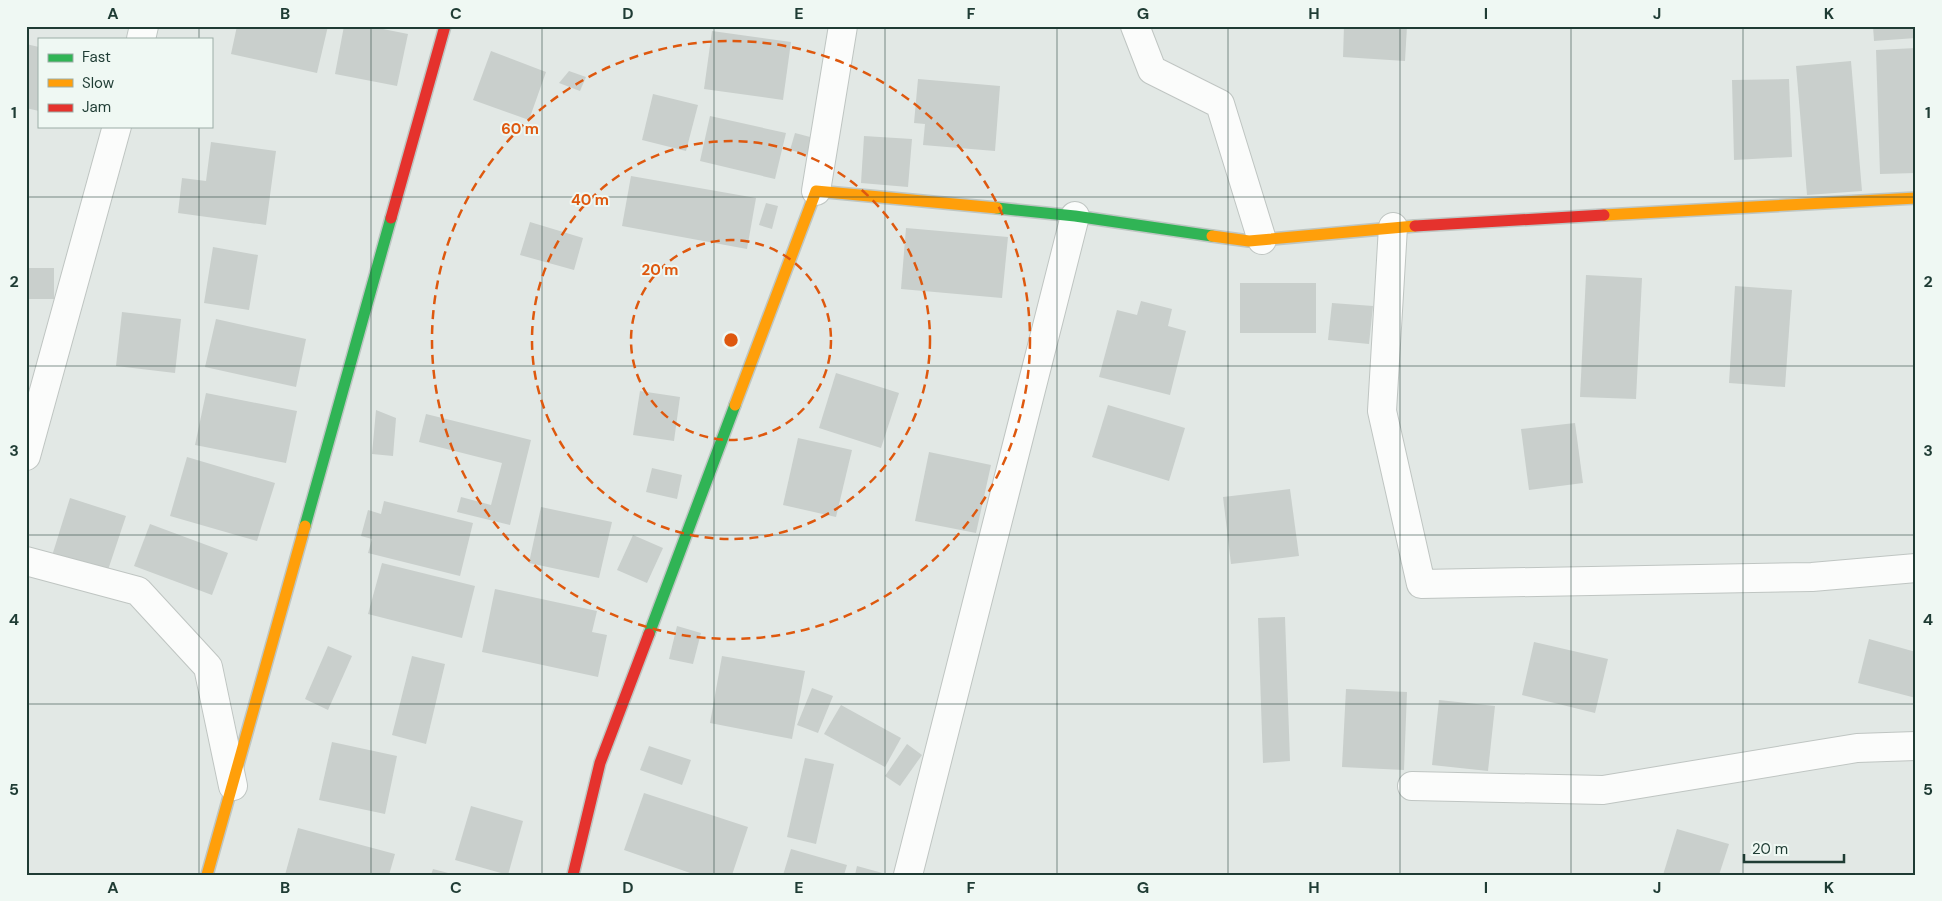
<svg xmlns="http://www.w3.org/2000/svg" width="1942" height="901" font-family="'DM Sans',sans-serif">
<style>
.building{fill:#c9cfcc}
.lines{fill:none;stroke-linecap:round;stroke-linejoin:round}
.street-casing{stroke:#bfc5c2;stroke-width:30}
.fast-casing{stroke:#bec6c3;stroke-width:14}
.slow-casing{stroke:#bec6c3;stroke-width:14}
.jam-casing{stroke:#bec6c3;stroke-width:14}
.street{stroke:#fbfcfb;stroke-width:28}
.fast{stroke:#30b455;stroke-width:11}
.slow{stroke:#ff9f0a;stroke-width:11}
.jam{stroke:#e5322d;stroke-width:11}
.grid{fill:none;stroke:#1f3c34;stroke-width:1;stroke-opacity:0.55}
.ring{fill:none;stroke:#de580e;stroke-width:2.5;stroke-dasharray:9 6}
.centre{fill:#de580e;stroke:#eff8f3;stroke-width:2.5}
.ring-label{font-size:15px;text-anchor:middle;font-weight:bold;fill:#de580e;stroke:#eff8f3;stroke-width:4;stroke-linejoin:round;paint-order:stroke}
.neatline{fill:none;stroke:#1f3c34;stroke-width:2}
.grid-label{font-size:16px;text-anchor:middle;font-weight:bold;fill:#1f3c34}
</style>
<rect width="100%" height="100%" fill="#e2e8e5"/>
<g class="building">
<path d="M237,26H328L317,73L231,54Z"/>
<path d="M344,26H368L408,34L397,86L335,74Z"/>
<path d="M1344,26H1407L1405,61L1343,57Z"/>
<path d="M1873,26H1916V38L1874,41Z"/>
<path d="M712,31L791,42L783,100L704,89Z"/>
<path d="M26,44L39,47V111L26,108Z"/>
<path d="M1916,48V173L1880,174L1876,50Z"/>
<path d="M491,51L546,72L529,120L473,100Z"/>
<path d="M1851,61L1862,191L1807,195L1796,66Z"/>
<path d="M569,71L586,77L580,91L559,83Z"/>
<path d="M918,79L1000,86L995,151L923,145L925,124L914,123Z"/>
<path d="M1789,79L1792,157L1734,160L1732,80Z"/>
<path d="M653,94L698,105L686,151L642,140Z"/>
<path d="M710,116L786,133L775,179L700,161Z"/>
<path d="M795,133L814,138L809,155L790,150Z"/>
<path d="M864,136L912,139L908,187L861,183Z"/>
<path d="M211,142L276,151L266,225L178,213L182,178L206,181Z"/>
<path d="M631,176L756,198L747,249L622,226Z"/>
<path d="M766,203L778,206L772,229L759,225Z"/>
<path d="M530,222L583,238L574,270L520,255Z"/>
<path d="M906,228L1008,237L1002,298L901,289Z"/>
<path d="M213,247L258,255L249,310L204,303Z"/>
<rect x="28" y="268" width="26" height="31"/>
<path d="M1586,275L1642,278L1636,399L1580,397Z"/>
<rect x="1240" y="283" width="76" height="50"/>
<path d="M1735,286L1792,290L1785,387L1729,383Z"/>
<path d="M1141,301L1172,309L1168,326L1186,331L1170,395L1099,377L1117,310L1137,315Z"/>
<path d="M1332,303L1373,306L1369,344L1328,340Z"/>
<path d="M122,312L181,319L175,373L116,366Z"/>
<path d="M216,319L306,339L296,387L205,367Z"/>
<path d="M836,373L899,393L881,448L819,428Z"/>
<path d="M640,391L680,397L674,441L633,435Z"/>
<path d="M206,393L297,411L286,463L195,445Z"/>
<path d="M1108,405L1185,428L1169,481L1092,457Z"/>
<path d="M376,410L396,418L393,456L372,454Z"/>
<path d="M426,414L531,440L510,525L457,512L461,497L491,505L502,463L419,442Z"/>
<path d="M1575,423L1583,483L1529,490L1521,429Z"/>
<path d="M798,438L852,450L836,517L783,505Z"/>
<path d="M929,452L991,465L976,533L915,521Z"/>
<path d="M187,457L275,483L257,541L170,516Z"/>
<path d="M652,468L682,475L677,499L646,492Z"/>
<path d="M1290,489L1299,556L1231,564L1223,497Z"/>
<path d="M70,498L126,516L106,576L51,559Z"/>
<path d="M384,501L473,523L460,576L368,553L372,539L361,536L368,510L381,514Z"/>
<path d="M541,507L612,522L599,578L529,563Z"/>
<path d="M150,524L228,553L212,595L134,566Z"/>
<path d="M633,535L663,548L647,583L617,570Z"/>
<path d="M382,563L475,586L462,638L368,614Z"/>
<path d="M495,589L597,611L592,632L607,635L598,677L482,652Z"/>
<path d="M1285,617L1290,761L1263,763L1258,618Z"/>
<path d="M677,626L701,633L693,664L669,659Z"/>
<path d="M1869,639L1916,652V698L1858,683Z"/>
<path d="M1534,642L1608,659L1595,713L1522,695Z"/>
<path d="M328,646L352,656L328,710L305,699Z"/>
<path d="M412,656L445,664L426,744L392,735Z"/>
<path d="M722,656L805,671L792,739L710,723Z"/>
<path d="M812,688L833,696L818,733L797,725Z"/>
<path d="M1346,689L1407,692L1404,770L1342,767Z"/>
<path d="M1439,700L1495,706L1488,771L1432,765Z"/>
<path d="M841,705L901,738L885,767L824,734Z"/>
<path d="M332,742L397,756L385,814L319,800Z"/>
<path d="M907,744L922,755L900,786L885,776Z"/>
<path d="M649,746L691,760L682,785L640,770Z"/>
<path d="M805,758L834,764L816,844L787,837Z"/>
<path d="M644,793L748,827L732,875H696L624,850Z"/>
<path d="M471,806L523,821L508,875L455,860Z"/>
<path d="M298,828L395,854L389,875H285Z"/>
<path d="M1677,829L1729,844L1719,875H1663Z"/>
<path d="M791,849L847,865L844,875H783Z"/>
<path d="M857,866L886,874V875H855Z"/>
<path d="M433,869L452,874V875H431Z"/>
</g>
<g class="lines">
<g class="street-casing">
<g id="street">
<path d="M1135,26L1152,70L1220,104L1262,240"/>
<path d="M141,39L144,26"/>
<path d="M816,191L843,26"/>
<path d="M1393,227L1382,411L1421,584L1812,577L1916,568"/>
<path d="M26,456L117,126"/>
<path d="M26,561L138,591L208,667L233,786"/>
<path d="M1412,786L1603,790L1857,748L1916,746"/>
<path d="M908,875L1075,216"/>
</g>
</g>
<g class="fast-casing">
<g id="fast">
<path d="M997,208L1075,216L1212,236"/>
<path d="M305,526L391,218"/>
<path d="M649,634L735,405"/>
</g>
</g>
<g class="slow-casing">
<g id="slow">
<path d="M1604,215L1916,198"/>
<path d="M1212,236L1249,241L1415,226"/>
<path d="M735,405L816,191L997,208"/>
<path d="M207,875L305,526"/>
</g>
</g>
<g class="jam-casing">
<g id="jam">
<path d="M391,218L445,26"/>
<path d="M1415,226L1604,215"/>
<path d="M573,875L600,763L649,634"/>
</g>
</g>
<use href="#street" class="street"/>
<use href="#fast" class="fast"/>
<use href="#slow" class="slow"/>
<use href="#jam" class="jam"/>
</g>
<path class="grid" d="M199,26V39M371,26V875M542,26V875M714,26V875M885,26V875M1057,26V875M1228,26V875M1400,26V875M1571,26V875M1743,26V875M199,126V875M26,197H1916M26,366H1916M26,535H1916M26,704H1916"/>
<g class="ring">
<circle cx="731" cy="340" r="100"/>
<circle cx="731" cy="340" r="199"/>
<circle cx="731" cy="340" r="299"/>
</g>
<circle cx="731" cy="340" r="8" class="centre"/>
<g class="ring-label">
<text x="520" y="134">60 m</text>
<text x="590" y="205">40 m</text>
<text x="660" y="275">20 m</text>
</g>
<rect width="1942" height="901" fill="none" stroke="#eff8f3" stroke-width="55"/>
<rect x="38" y="38" width="175" height="90" fill="#eff8f3" stroke="#9cada7"/>
<rect x="48" y="54" width="25" height="8" fill="#30b455" stroke="#9cada7"/>
<text x="82" y="62" font-size="15" fill="#1f3c34">Fast</text>
<rect x="48" y="79" width="25" height="8" fill="#ff9f0a" stroke="#9cada7"/>
<text x="82" y="88" font-size="15" fill="#1f3c34">Slow</text>
<rect x="48" y="104" width="25" height="8" fill="#e5322d" stroke="#9cada7"/>
<text x="82" y="112" font-size="15" fill="#1f3c34">Jam</text>
<path d="M1744 854v8h100v-8" fill="none" stroke="#1f3c34" stroke-width="2.5"/>
<text x="1752" y="854" font-size="15" fill="#1f3c34" stroke="#eff8f3" stroke-width="4" paint-order="stroke">20 m</text>
<rect x="28" y="28" width="1886" height="846" class="neatline"/>
<g class="grid-label">
<text x="113" y="19">A</text>
<text x="285" y="19">B</text>
<text x="456" y="19">C</text>
<text x="628" y="19">D</text>
<text x="799" y="19">E</text>
<text x="971" y="19">F</text>
<text x="1143" y="19">G</text>
<text x="1314" y="19">H</text>
<text x="1486" y="19">I</text>
<text x="1657" y="19">J</text>
<text x="1829" y="19">K</text>
<text x="14" y="118">1</text>
<text x="1928" y="118">1</text>
<text x="14" y="287">2</text>
<text x="1928" y="287">2</text>
<text x="14" y="456">3</text>
<text x="1928" y="456">3</text>
<text x="14" y="625">4</text>
<text x="1928" y="625">4</text>
<text x="14" y="795">5</text>
<text x="1928" y="795">5</text>
<text x="113" y="893">A</text>
<text x="285" y="893">B</text>
<text x="456" y="893">C</text>
<text x="628" y="893">D</text>
<text x="799" y="893">E</text>
<text x="971" y="893">F</text>
<text x="1143" y="893">G</text>
<text x="1314" y="893">H</text>
<text x="1486" y="893">I</text>
<text x="1657" y="893">J</text>
<text x="1829" y="893">K</text>
</g>
</svg>
